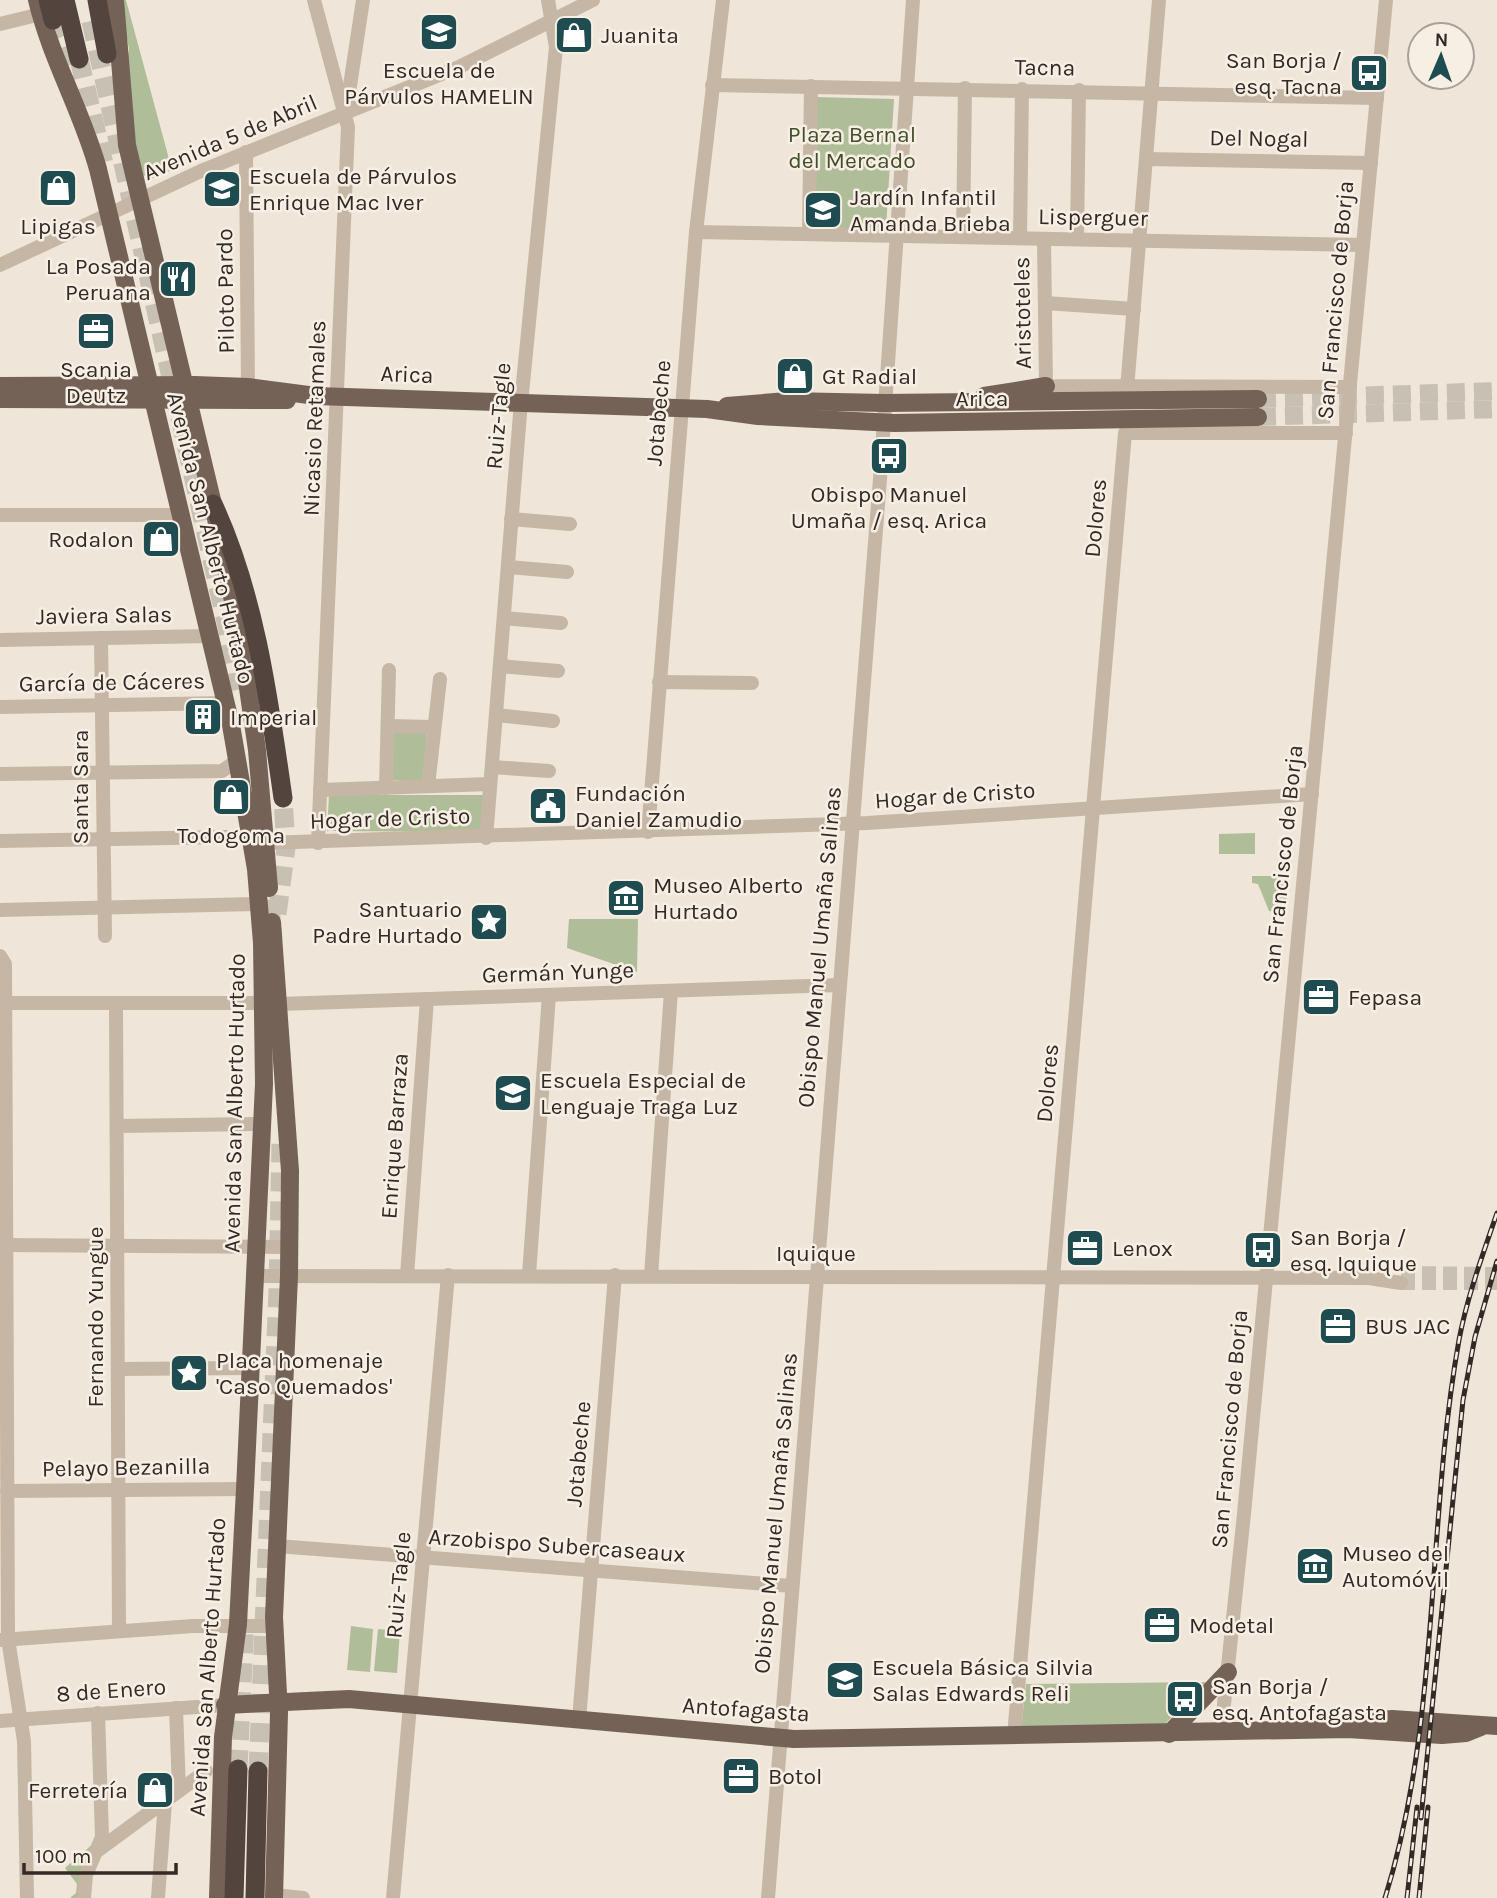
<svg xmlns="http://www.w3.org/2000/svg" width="1497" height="1898" font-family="Karla,sans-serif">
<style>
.green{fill:#b0bd99}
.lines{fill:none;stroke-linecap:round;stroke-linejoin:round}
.minor-tunnel{stroke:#c9c0b4;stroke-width:14;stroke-dasharray:14 7;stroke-linecap:butt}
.major-tunnel{stroke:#c9c0b4;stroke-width:18;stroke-dasharray:18 9;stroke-linecap:butt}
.highway-tunnel{stroke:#c9c0b4;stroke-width:19;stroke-dasharray:19 10;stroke-linecap:butt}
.minor{stroke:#c6b6a5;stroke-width:14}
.major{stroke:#746257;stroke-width:18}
.highway{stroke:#53453d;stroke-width:19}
.rail-casing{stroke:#332a26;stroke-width:5}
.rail{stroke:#f8efe4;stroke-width:2.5;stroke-dasharray:8;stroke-linecap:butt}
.labels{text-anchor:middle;stroke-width:5;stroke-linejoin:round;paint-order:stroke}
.poi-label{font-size:23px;fill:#332a26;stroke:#f8efe4;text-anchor:start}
.street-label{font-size:23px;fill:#332a26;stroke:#f8efe4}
.park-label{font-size:23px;fill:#414f2b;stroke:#f8efe4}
</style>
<rect width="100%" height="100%" fill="#efe5d8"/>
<g class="green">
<path d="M120,0H126L172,170L150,179L138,172L126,71L129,49Z"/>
<path d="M814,97L894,99L886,228H813Z"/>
<path d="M393,729L427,730L424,780H393Z"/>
<path d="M329,795H484L481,832L327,831Z"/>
<path d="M1255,833V854H1219V834Z"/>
<path d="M1252,876H1288L1285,913L1269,911L1258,884L1252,883Z"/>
<path d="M569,919H638L637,972L567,948Z"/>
<path d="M351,1626L373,1629L370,1672L347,1670Z"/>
<path d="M378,1629L400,1631L397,1673L374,1671Z"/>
<path d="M1206,1682L1161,1728L1021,1731L1026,1684Z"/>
<path d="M94,1843L81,1898H70L76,1893L77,1884L65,1868Z"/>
</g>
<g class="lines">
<g class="minor-tunnel">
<path d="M1401,1273L1497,1274"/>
<path d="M1401,1283H1497"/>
</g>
<g class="major-tunnel">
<path d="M1258,399L1497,391"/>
<path d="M1258,417L1497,409"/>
</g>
<g class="highway-tunnel">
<path d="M53,20L77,77"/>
<path d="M91,21L241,689"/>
<path d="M79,59L105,168"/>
<path d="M267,871L273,939"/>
<path d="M277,914L286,848L283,798"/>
<path d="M238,1769L245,1620"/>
<path d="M258,1771L278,1290L281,1144"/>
</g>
<g class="minor">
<path d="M314,0L348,127L318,843"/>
<path d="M0,24L41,14"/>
<path d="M712,85L1377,98"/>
<path d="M346,112L363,0"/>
<path d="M246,152L248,387"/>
<path d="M1146,159L1371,163"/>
<path d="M696,232L1363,245"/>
<path d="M809,234L811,86"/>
<path d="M963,237L965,88"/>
<path d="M1020,238L1022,89"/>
<path d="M1044,239L1046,386L1350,387"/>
<path d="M1077,239L1079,90"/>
<path d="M0,265L201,171L459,67L593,0"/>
<path d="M1045,303L1134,309"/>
<path d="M1127,389L1159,0"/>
<path d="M0,515H181"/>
<path d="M511,519L570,524"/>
<path d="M508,567L567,572"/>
<path d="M504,618L561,623"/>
<path d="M101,638L105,936"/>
<path d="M0,640L209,636"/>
<path d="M500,666L558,671"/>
<path d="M659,682L752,683"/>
<path d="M0,707L226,703"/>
<path d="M496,715L553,721"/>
<path d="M388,726L432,727"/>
<path d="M492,767L549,771"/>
<path d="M0,774L222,771L238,760"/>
<path d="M428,786L440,679"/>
<path d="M386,788L389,670"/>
<path d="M320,790L490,784"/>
<path d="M648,832L696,232L723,0"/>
<path d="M486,838L520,414L556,47L548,0"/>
<path d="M0,841L227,837"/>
<path d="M265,843L867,823L1312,794"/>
<path d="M0,910L259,904"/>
<path d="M0,956L5,964L8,1639L24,1741L27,1898"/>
<path d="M5,1003H264"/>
<path d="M116,1003L119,1631"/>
<path d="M279,1004L839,985"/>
<path d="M117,1126L261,1124"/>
<path d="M0,1245L289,1247"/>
<path d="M529,1275L549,995"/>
<path d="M254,1276L1369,1278L1401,1283"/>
<path d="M407,1276L427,999"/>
<path d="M651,1276L671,991"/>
<path d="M118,1369L251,1368"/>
<path d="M7,1491L245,1489"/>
<path d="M277,1546L792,1586"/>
<path d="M1,1640L193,1626H274"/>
<path d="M176,1708L179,1791"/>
<path d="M579,1720L615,1275"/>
<path d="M0,1721L225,1705"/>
<path d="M1221,1733L1244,1514L1386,0"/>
<path d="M1014,1736L1125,433H1346"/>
<path d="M97,1851L206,1771"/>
<path d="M274,1895L303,1898"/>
<path d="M84,1898L86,1875L102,1837L98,1713"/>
<path d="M158,1898L165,1802"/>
<path d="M393,1898L448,1275"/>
<path d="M768,1898L880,479L913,0"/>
</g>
<g class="major">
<path d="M37,0C51,59 82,111 98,169L231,725L256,869L262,943L264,1084L245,1489L238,1624L223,1737L218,1898"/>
<path d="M115,0L127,145L213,504L241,640L257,750L269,888"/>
<path d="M0,386L195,385L248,387L316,396L707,409L758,416L894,423L1258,417"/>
<path d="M984,396L1046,386"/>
<path d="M0,399L287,400"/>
<path d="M727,406L787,401L885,403L1258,399"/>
<path d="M272,922L290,1171L289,1276L274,1617L279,1713L274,1898"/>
<path d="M225,1705L349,1699L794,1739L1348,1729L1442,1735L1466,1733L1481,1727"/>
<path d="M1368,1722L1392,1719L1497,1726"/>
<path d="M1169,1734L1228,1672"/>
</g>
<g class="highway">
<path d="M48,0L53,20"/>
<path d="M65,0L79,59"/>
<path d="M97,0L107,54"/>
<path d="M213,504C255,594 269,700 283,798"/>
<path d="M234,1898L238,1769"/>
<path d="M255,1898L258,1771"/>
</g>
<g class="rail-casing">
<g id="rail">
<path d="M1421,1818L1463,1400L1475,1337L1497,1261"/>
<path d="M1385,1898C1441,1718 1426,1524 1459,1340C1467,1297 1483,1254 1497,1213"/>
<path d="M1407,1898L1417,1807"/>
<path d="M1419,1898L1428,1807"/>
</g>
</g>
<use href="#rail" class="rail"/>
</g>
<defs>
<g id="school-square" transform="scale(2.0125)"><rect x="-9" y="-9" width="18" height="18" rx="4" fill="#1e4c51" stroke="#f8efe4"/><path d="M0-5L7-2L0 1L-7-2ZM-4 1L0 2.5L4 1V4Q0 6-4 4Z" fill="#fff"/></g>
<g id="shop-square" transform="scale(2.0125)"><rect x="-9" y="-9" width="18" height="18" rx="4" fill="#1e4c51" stroke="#f8efe4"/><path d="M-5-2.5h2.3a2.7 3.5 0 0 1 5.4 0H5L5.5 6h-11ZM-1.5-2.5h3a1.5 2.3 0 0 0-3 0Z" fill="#fff"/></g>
<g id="bus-square" transform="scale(2.0125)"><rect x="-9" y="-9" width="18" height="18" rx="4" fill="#1e4c51" stroke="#f8efe4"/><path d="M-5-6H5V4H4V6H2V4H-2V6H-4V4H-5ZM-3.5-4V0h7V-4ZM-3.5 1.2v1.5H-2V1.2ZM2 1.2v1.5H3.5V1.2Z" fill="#fff"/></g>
<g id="restaurant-square" transform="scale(2.0125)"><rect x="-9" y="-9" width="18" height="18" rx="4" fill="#1e4c51" stroke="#f8efe4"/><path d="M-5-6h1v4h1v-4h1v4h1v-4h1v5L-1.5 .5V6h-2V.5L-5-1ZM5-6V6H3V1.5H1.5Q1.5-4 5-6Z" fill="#fff"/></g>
<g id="office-square" transform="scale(2.0125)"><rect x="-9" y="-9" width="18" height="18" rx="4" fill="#1e4c51" stroke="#f8efe4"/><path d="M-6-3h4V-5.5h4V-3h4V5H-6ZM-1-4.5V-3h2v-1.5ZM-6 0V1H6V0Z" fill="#fff"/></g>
<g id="building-square" transform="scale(2.0125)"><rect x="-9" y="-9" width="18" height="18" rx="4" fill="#1e4c51" stroke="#f8efe4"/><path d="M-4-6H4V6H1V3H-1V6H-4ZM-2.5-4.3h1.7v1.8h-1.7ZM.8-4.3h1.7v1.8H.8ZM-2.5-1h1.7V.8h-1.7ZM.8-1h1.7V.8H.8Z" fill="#fff"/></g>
<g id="civic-square" transform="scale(2.0125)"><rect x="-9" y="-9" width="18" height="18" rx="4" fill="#1e4c51" stroke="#f8efe4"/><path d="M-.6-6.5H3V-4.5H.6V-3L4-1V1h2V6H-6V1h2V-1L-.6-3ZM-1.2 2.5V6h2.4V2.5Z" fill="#fff"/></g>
<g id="museum-square" transform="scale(2.0125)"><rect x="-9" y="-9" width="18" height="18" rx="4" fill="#1e4c51" stroke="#f8efe4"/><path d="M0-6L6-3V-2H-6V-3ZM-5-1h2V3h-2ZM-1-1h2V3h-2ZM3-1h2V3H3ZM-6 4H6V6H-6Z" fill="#fff"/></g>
<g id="sight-square" transform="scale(2.0125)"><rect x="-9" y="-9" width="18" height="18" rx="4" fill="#1e4c51" stroke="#f8efe4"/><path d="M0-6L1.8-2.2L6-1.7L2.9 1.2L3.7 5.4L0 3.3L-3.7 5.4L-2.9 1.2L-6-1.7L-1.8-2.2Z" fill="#fff"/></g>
</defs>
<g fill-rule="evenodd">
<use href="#school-square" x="439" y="32"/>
<use href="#shop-square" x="574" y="35"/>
<use href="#bus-square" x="1369" y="73"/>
<use href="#shop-square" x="58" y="188"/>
<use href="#school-square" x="222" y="189"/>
<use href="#school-square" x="823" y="210"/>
<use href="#restaurant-square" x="178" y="279"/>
<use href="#office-square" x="96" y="331"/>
<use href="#shop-square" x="795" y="376"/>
<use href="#bus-square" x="889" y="456"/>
<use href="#shop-square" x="161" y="539"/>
<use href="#building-square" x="203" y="717"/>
<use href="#shop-square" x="231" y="797"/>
<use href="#civic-square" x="548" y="806"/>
<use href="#museum-square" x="626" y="898"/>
<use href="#sight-square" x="489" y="922"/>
<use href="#office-square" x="1321" y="997"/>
<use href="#school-square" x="513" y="1093"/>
<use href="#office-square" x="1085" y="1248"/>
<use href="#bus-square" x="1263" y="1250"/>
<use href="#office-square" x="1338" y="1326"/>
<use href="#sight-square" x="189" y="1373"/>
<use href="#museum-square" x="1315" y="1566"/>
<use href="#office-square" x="1162" y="1625"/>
<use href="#school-square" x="845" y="1680"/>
<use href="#bus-square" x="1185" y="1699"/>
<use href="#office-square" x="741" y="1776"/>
<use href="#shop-square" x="155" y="1790"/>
</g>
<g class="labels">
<g class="poi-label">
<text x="601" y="43">Juanita</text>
<text x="1342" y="68" text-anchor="end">San Borja /<tspan x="1342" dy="26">esq. Tacna</tspan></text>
<text x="439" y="78" text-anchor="middle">Escuela de<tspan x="439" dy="26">Párvulos HAMELIN</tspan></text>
<text x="249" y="184">Escuela de Párvulos<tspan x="249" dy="26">Enrique Mac Iver</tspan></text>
<text x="850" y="205">Jardín Infantil<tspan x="850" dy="26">Amanda Brieba</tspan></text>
<text x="58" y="234" text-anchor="middle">Lipigas</text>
<text x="151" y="274" text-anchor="end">La Posada<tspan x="151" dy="26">Peruana</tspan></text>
<text x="96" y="377" text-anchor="middle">Scania<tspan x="96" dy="26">Deutz</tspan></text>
<text x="822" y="384">Gt Radial</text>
<text x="889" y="502" text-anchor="middle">Obispo Manuel<tspan x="889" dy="26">Umaña / esq. Arica</tspan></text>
<text x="134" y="547" text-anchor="end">Rodalon</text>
<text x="230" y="725">Imperial</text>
<text x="575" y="801">Fundación<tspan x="575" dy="26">Daniel Zamudio</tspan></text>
<text x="231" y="843" text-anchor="middle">Todogoma</text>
<text x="653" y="893">Museo Alberto<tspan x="653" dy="26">Hurtado</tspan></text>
<text x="462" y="917" text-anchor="end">Santuario<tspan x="462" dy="26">Padre Hurtado</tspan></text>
<text x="1348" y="1005">Fepasa</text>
<text x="540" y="1088">Escuela Especial de<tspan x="540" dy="26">Lenguaje Traga Luz</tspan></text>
<text x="1290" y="1245">San Borja /<tspan x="1290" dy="26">esq. Iquique</tspan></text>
<text x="1112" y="1256">Lenox</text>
<text x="1365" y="1334">BUS JAC</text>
<text x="216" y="1368">Placa homenaje<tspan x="216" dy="26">'Caso Quemados'</tspan></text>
<text x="1342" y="1561">Museo del<tspan x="1342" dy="26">Automóvil</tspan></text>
<text x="1189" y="1633">Modetal</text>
<text x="872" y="1675">Escuela Básica Silvia<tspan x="872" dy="26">Salas Edwards Reli</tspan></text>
<text x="1212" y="1694">San Borja /<tspan x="1212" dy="26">esq. Antofagasta</tspan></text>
<text x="768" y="1784">Botol</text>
<text x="128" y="1798" text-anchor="end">Ferretería</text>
</g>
<g class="street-label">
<text transform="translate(1045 67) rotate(1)" y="8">Tacna</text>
<text transform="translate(230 137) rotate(-23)" y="8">Avenida 5 de Abril</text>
<text transform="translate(1259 138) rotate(1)" y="8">Del Nogal</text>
<text transform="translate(1093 217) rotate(1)" y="8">Lisperguer</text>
<text transform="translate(225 291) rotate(-91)" y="8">Piloto Pardo</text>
<text transform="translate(1335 300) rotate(-85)" y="8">San Francisco de Borja</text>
<text transform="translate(1022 313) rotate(-91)" y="8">Aristoteles</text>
<text transform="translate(407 374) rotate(2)" y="8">Arica</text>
<text x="982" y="406">Arica</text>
<text transform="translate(658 413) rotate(-85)" y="8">Jotabeche</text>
<text transform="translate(498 416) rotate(-85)" y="8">Ruiz-Tagle</text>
<text transform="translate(314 418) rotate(-88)" y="8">Nicasio Retamales</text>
<text transform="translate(1095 518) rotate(-85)" y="8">Dolores</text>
<text transform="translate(211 538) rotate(76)" y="8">Avenida San Alberto Hurtado</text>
<text transform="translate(104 615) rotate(-1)" y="8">Javiera Salas</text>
<text transform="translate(112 682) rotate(-1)" y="8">García de Cáceres</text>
<text transform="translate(80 787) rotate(-90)" y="8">Santa Sara</text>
<text transform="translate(955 795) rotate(-4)" y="8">Hogar de Cristo</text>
<text transform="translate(390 818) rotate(-2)" y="8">Hogar de Cristo</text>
<text transform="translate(1282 864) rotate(-84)" y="8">San Francisco de Borja</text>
<text transform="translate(819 947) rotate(-85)" y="8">Obispo Manuel Umaña Salinas</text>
<text transform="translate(558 972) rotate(-2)" y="8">Germán Yunge</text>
<text transform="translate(1047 1083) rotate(-85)" y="8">Dolores</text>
<text transform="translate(234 1103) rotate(-89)" y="8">Avenida San Alberto Hurtado</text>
<text transform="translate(394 1136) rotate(-86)" y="8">Enrique Barraza</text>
<text x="816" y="1261">Iquique</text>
<text transform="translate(95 1317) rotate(-90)" y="8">Fernando Yungue</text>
<text transform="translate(1229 1429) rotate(-85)" y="8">San Francisco de Borja</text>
<text transform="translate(578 1454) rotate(-85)" y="8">Jotabeche</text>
<text transform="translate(126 1467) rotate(-1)" y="8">Pelayo Bezanilla</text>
<text transform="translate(775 1513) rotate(-85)" y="8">Obispo Manuel Umaña Salinas</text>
<text transform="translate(557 1545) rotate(4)" y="8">Arzobispo Subercaseaux</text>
<text transform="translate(398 1585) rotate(-85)" y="8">Ruiz-Tagle</text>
<text transform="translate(207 1667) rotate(-86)" y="8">Avenida San Alberto Hurtado</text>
<text transform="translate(111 1690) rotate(-4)" y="8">8 de Enero</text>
<text transform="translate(746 1709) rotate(4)" y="8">Antofagasta</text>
</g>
<g class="park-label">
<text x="852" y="142">Plaza Bernal<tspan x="852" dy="26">del Mercado</tspan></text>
</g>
</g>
<g transform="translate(1441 56) rotate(2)"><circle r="33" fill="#f8efe4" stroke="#a9a098" stroke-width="2"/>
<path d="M0-5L12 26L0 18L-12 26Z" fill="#1e4c51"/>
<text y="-10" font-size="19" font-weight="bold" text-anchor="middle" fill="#332a26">N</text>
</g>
<path d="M24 1863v10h152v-10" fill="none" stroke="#332a26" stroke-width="3.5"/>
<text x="35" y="1863" font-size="21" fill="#332a26" stroke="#f8efe4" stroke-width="5" paint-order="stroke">100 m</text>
</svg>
